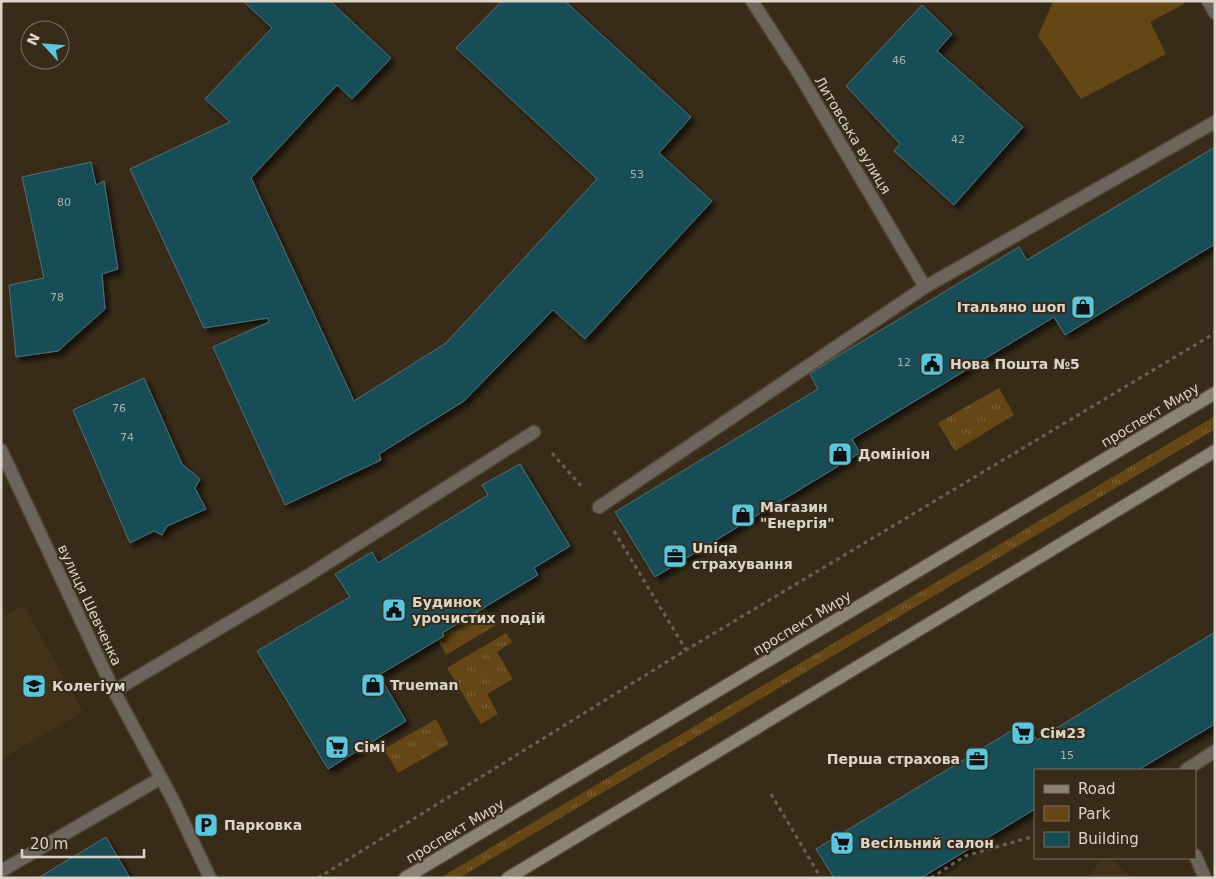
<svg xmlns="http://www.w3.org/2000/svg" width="1216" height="879" font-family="'DejaVu Sans',sans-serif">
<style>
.built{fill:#423219}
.grass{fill:url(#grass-tufts)}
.park{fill:#644715}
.building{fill:#154d57;stroke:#547177;filter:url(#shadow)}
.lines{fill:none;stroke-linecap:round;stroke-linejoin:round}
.lane-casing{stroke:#524735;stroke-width:15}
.street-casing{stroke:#524735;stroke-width:15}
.secondary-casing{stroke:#524735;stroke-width:15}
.path{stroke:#6c6150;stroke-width:3;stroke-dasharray:4 4;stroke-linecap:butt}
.lane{stroke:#6b655c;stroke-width:12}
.street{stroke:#6b655c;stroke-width:12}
.secondary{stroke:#8d8375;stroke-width:12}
.labels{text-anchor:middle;stroke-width:4;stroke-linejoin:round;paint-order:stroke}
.number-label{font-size:11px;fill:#abb3ad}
.street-label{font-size:14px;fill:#ddd5ca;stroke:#382c19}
.poi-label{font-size:14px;font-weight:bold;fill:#ddd5ca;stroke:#382c19;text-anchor:start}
</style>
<defs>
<pattern id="grass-tufts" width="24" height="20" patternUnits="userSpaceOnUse" patternTransform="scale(1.25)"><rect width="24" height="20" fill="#644715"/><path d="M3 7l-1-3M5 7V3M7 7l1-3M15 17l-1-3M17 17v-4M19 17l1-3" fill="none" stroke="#7a6136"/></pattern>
<filter id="shadow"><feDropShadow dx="4.5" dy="4.5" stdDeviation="2.5" flood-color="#0009"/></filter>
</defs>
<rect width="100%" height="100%" fill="#382c19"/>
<g class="built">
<path d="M24,606L83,712L1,759V617Z"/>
<path d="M1103,858H1110L1131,878H1087Z"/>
</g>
<g class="grass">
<path d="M999,388L1014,415L955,451L938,423Z"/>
<path d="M1215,416V429L459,878H440Z"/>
<path d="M485,607L496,625L446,655L437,639L444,636L437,625L467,608L472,615Z"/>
<path d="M506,633L512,642L497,652L513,679L487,694L498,714L481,724L447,668Z"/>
<path d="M436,719L449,744L398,773L384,749Z"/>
</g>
<path class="park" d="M1053,1H1183L1184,4L1150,22L1166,54L1081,99L1038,36Z"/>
<g class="building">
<path d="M243,1H330L391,58L352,99L337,85L251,178L354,401L446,343L597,179L456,48L502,1H565L691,117L659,153L712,201L585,339L553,310L464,401L379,454L381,460L285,505L213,347L269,322L268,318L204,328L130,169L230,122L205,99L272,28Z"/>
<path d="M922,5L952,34L937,51L1023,127L954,205L894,151L900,144L846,86Z"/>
<path d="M1215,147V244L1065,335L1054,317L852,439L860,453L655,577L615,512L818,389L810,374L836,357L1019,247L1027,260Z"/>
<path d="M91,162L96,185L104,181L118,269L102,274L105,309L58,351L16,357L9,285L44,278L22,177Z"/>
<path d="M144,378L182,464L200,479L195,488L206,509L167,526L162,535L154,531L130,543L73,410Z"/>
<path d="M520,464L570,546L534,568L538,575L442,633L444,636L379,675L406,721L328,769L257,651L350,597L335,574L372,552L378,563L488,495L482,485Z"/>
<path d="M1215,632V724L1138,770H1035V809L921,878H834L816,849L1026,722L1037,740Z"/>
<path d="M106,837L130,878H38Z"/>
</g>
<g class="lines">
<g class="lane-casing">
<g id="lane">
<path d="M1208,1L1215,13"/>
<path d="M599,507L925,287L1215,122"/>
<path d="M114,691L304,578L534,432"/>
<path d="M1,871L161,778"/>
</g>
</g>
<g class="street-casing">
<g id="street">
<path d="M752,1L798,72L925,287"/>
<path d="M1,450L114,691L173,800L210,878"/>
<path d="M1186,770L1215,751"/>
<path d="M1195,855L1205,878"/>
</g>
</g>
<g class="secondary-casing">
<g id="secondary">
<path d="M405,878L1215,393"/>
<path d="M508,878L1215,451"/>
</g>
</g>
<g class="path">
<path d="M552,453L581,486"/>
<path d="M614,531L686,650"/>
<path d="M771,794L821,878"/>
<path d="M318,878L686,650L1215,333"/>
<path d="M931,878L965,856L1035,836"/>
</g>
<use href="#lane" class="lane"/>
<use href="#street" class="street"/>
<use href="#secondary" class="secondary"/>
</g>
<defs>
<g id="shop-square" transform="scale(1.25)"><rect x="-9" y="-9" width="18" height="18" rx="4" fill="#56c9e0" stroke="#382c19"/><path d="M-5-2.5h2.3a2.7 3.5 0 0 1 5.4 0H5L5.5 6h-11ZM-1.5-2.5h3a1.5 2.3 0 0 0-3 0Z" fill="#111"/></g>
<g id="civic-square" transform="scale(1.25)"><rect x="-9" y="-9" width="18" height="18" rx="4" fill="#56c9e0" stroke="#382c19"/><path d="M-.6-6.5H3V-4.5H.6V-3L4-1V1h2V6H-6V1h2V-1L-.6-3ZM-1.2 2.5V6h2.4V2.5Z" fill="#111"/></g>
<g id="office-square" transform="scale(1.25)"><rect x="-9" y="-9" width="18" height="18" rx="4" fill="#56c9e0" stroke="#382c19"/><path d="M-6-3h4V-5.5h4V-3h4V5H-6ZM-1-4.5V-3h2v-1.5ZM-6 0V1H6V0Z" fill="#111"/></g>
<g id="school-square" transform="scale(1.25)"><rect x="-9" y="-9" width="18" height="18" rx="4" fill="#56c9e0" stroke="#382c19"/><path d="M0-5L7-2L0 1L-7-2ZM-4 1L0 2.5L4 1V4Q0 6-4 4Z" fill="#111"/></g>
<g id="supermarket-square" transform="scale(1.25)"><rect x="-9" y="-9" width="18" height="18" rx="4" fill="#56c9e0" stroke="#382c19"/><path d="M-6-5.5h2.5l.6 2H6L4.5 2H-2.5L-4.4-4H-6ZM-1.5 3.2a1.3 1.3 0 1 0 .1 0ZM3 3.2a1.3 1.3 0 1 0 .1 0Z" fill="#111"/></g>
<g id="parking-square" transform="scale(1.25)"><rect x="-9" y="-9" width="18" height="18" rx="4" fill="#56c9e0" stroke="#382c19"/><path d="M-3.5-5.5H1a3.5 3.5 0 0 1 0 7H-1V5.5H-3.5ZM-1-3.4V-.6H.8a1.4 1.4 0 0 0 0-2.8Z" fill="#111"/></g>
</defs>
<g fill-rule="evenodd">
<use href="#shop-square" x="1083" y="307"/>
<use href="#civic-square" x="932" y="364"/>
<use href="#shop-square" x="840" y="454"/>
<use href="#shop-square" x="743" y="515"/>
<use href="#office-square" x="675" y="556"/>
<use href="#civic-square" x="394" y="610"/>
<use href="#shop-square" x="373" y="685"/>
<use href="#school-square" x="34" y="686"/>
<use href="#supermarket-square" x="1023" y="733"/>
<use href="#supermarket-square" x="337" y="747"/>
<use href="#office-square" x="977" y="759"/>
<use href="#parking-square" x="206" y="825"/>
<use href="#supermarket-square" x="842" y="843"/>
</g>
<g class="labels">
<g class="number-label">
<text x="899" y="64">46</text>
<text x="958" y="143">42</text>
<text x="637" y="178">53</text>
<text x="64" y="206">80</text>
<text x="57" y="301">78</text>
<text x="904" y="366">12</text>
<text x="119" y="412">76</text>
<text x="127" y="441">74</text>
<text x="1067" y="759">15</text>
</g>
<g class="street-label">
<text transform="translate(853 135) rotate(59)" y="5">Литовська вулиця</text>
<text transform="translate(1150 415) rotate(-31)" y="5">проспект Миру</text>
<text transform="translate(90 605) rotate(65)" y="5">вулиця Шевченка</text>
<text transform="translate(802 623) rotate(-31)" y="5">проспект Миру</text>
<text transform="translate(455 831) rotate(-31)" y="5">проспект Миру</text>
</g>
<g class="poi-label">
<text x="1066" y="312" text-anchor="end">Італьяно шоп</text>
<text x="950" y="369">Нова Пошта №5</text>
<text x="858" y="459">Домініон</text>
<text x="760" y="512">Магазин<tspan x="760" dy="16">"Енергія"</tspan></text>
<text x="692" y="553">Uniqa<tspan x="692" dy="16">страхування</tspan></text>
<text x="412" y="607">Будинок<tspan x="412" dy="16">урочистих подій</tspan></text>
<text x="390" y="690">Trueman</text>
<text x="52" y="691">Колегіум</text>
<text x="1040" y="738">Сім23</text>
<text x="354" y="752">Сімі</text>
<text x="960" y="764" text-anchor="end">Перша страхова</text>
<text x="224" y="830">Парковка</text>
<text x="860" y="848">Весільний салон</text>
</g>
</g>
<rect width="1216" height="879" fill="none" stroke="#ddd5ca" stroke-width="5"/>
<rect x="1034" y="769" width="162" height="90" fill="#382c19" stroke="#7a7060"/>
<rect x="1044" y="785" width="25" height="8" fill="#8d8375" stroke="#7a7060"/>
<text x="1078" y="794" font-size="15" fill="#ddd5ca">Road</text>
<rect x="1044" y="806" width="25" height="15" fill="#644715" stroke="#7a7060"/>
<text x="1078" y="819" font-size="15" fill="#ddd5ca">Park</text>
<rect x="1044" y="832" width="25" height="15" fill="#154d57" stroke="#7a7060"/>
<text x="1078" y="844" font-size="15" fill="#ddd5ca">Building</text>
<g transform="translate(45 45) rotate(296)"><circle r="24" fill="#382c19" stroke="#7a7060"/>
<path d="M0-4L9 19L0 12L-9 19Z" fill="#56c9e0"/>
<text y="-8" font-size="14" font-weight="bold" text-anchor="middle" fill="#ddd5ca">N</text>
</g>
<path d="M22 849v8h122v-8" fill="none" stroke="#ddd5ca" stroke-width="2.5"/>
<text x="30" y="849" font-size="15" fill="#ddd5ca" stroke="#382c19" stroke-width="4" paint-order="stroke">20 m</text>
</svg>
